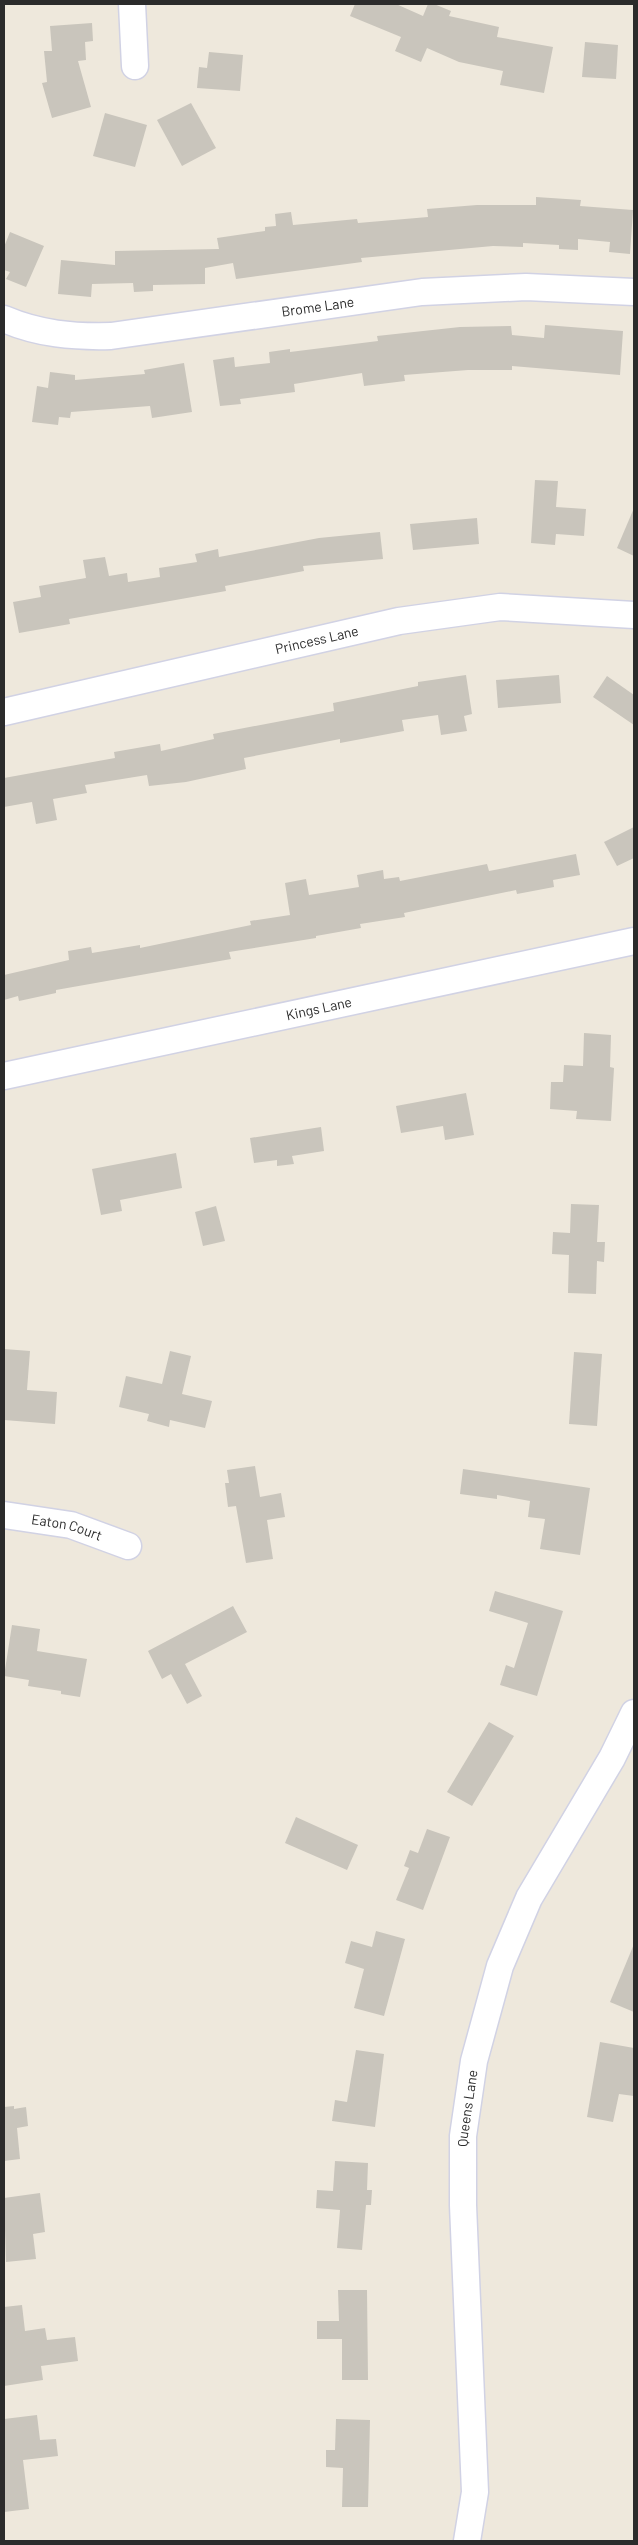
<svg xmlns="http://www.w3.org/2000/svg" width="638" height="2545" font-family="Barlow,sans-serif">
<style>
.building{fill:#c9c5bc}
.lines{fill:none;stroke-linecap:round;stroke-linejoin:round}
.minor-casing{stroke:#d1d2e4;stroke-width:29}
.minor{stroke:#fff;stroke-width:26}
.labels{text-anchor:middle;stroke-width:4;stroke-linejoin:round;paint-order:stroke}
.street-label{font-size:14px;fill:#2b2b2b;stroke:#fff}
</style>
<rect width="100%" height="100%" fill="#eee8dc"/>
<g class="building">
<path d="M355,4H396L423,16L428,4H434L451,11L449,16L499,27L497,37L553,47L544,93L500,85L503,71L459,62L427,48L421,62L395,51L401,37L350,16Z"/>
<path d="M92,23L93,41L85,42L86,60L78,61L91,107L52,118L42,83L47,82L44,51H52L50,26Z"/>
<path d="M585,42L618,45L616,79L582,77Z"/>
<path d="M209,52L243,55L240,91L197,88L199,67L207,68Z"/>
<path d="M191,103L216,148L182,166L157,120Z"/>
<path d="M105,113L147,125L135,167L93,156Z"/>
<path d="M536,197L581,200L580,206L633,210L630,254L609,252L610,242L578,239V250L559,249V245L523,243V247L493,246L361,258L362,262L236,279L233,263L205,268V284L153,285V291L134,292L133,283L92,284L91,297L58,294L61,260L115,265V251L219,249L217,238L265,231V227L276,226L275,214L291,212L293,225L357,219L358,223L428,217L427,209L477,205H536Z"/>
<path d="M10,232L44,246L26,287L6,279L10,272L4,270V247Z"/>
<path d="M545,325L623,331L620,375L512,366V370H468L404,375L405,381L364,386L362,373L294,384L295,392L240,399L241,404L220,406L213,360L234,357L235,367L270,363L269,352L290,349V352L378,341L377,336L460,327L511,326L512,335L544,338Z"/>
<path d="M184,363L192,412L152,418L150,406L71,412L70,418L59,417L58,425L32,422L37,386L48,388L50,372L75,375V380L145,374L144,370Z"/>
<path d="M535,480L558,481L556,507L586,509L584,536L556,534L555,545L531,543Z"/>
<path d="M634,508V556L617,548Z"/>
<path d="M477,518L479,544L413,550L410,524Z"/>
<path d="M380,532L383,559L303,566L304,571L225,586L226,591L69,619L70,624L19,633L13,602L41,597L39,586L86,578L83,560L105,557L109,576L127,573L128,582L160,577L159,568L197,562L195,554L218,549L219,557L319,538Z"/>
<path d="M466,675L472,714L464,716L467,731L441,735L438,715L402,720L404,731L340,743V739L244,758L246,769L186,782L149,786L147,775L85,785L87,793L53,799L57,820L36,824L32,802L4,807V778L115,758L114,752L160,744L161,751L214,739L213,734L334,711L333,703L418,686V682Z"/>
<path d="M559,675L561,703L498,708L496,680Z"/>
<path d="M607,676L634,695V725L593,697Z"/>
<path d="M634,827V858L617,866L604,842Z"/>
<path d="M576,854L580,875L553,880L554,887L517,894L516,890L404,913L405,917L360,924L361,928L316,936V938L229,952L231,959L56,990V993L19,1001L18,996L4,1000V975L69,960L68,951L91,947L92,953L140,945V948L251,925L250,921L290,915L285,883L306,879L309,895L359,887L357,875L383,870L384,879L399,877L400,881L487,864L489,871Z"/>
<path d="M584,1033L611,1035L610,1067L614,1068L611,1121L576,1119L577,1111L550,1109L551,1082H563L564,1065L583,1066Z"/>
<path d="M466,1093L474,1135L445,1140L443,1126L401,1133L396,1106Z"/>
<path d="M321,1127L324,1151L292,1156L294,1164L277,1166V1160L254,1163L250,1138Z"/>
<path d="M176,1153L182,1188L120,1200L122,1211L101,1215L92,1169Z"/>
<path d="M571,1204L599,1205L597,1242H605L604,1262L597,1261L596,1294L568,1293L569,1255L552,1254L553,1232L570,1233Z"/>
<path d="M216,1206L225,1241L203,1246L195,1212Z"/>
<path d="M4,1349L30,1351L27,1390L57,1392L55,1424L4,1420Z"/>
<path d="M170,1351L191,1356L182,1394L212,1401L205,1428L170,1420L169,1427L147,1421L149,1414L119,1407L126,1376L162,1384Z"/>
<path d="M574,1352L602,1354L597,1426L569,1424Z"/>
<path d="M255,1466L260,1497L281,1493L285,1517L267,1520L273,1559L246,1563L236,1506L228,1507L225,1483H229L227,1470Z"/>
<path d="M463,1469L590,1488L580,1555L540,1549L545,1519L528,1517L530,1501L497,1495V1499L460,1494Z"/>
<path d="M495,1591L563,1611L537,1696L500,1685L506,1665L514,1668L528,1623L489,1611Z"/>
<path d="M233,1606L247,1632L185,1664L202,1696L187,1704L171,1674L162,1679L148,1651Z"/>
<path d="M12,1625L40,1629L37,1651L87,1659L80,1697L61,1694V1691L28,1686L29,1680L4,1676Z"/>
<path d="M489,1722L514,1736L472,1806L447,1792Z"/>
<path d="M296,1817L358,1845L347,1870L285,1843Z"/>
<path d="M427,1829L450,1837L423,1910L396,1900L409,1868L404,1866L410,1850L418,1853Z"/>
<path d="M376,1931L405,1939L384,2016L354,2008L364,1969L345,1963L351,1941L372,1947Z"/>
<path d="M634,1944V2012L610,2002Z"/>
<path d="M600,2042L634,2048V2096L619,2094L613,2122L587,2117Z"/>
<path d="M356,2050L384,2054L375,2127L332,2121L335,2100L347,2102Z"/>
<path d="M14,2106V2109L26,2107L28,2126L17,2128L20,2159L4,2161V2107Z"/>
<path d="M335,2161L368,2163L367,2190H372L371,2205H366L362,2250L337,2248L340,2210L316,2208L317,2190L333,2191Z"/>
<path d="M40,2193L45,2232L33,2234L36,2259L6,2262L4,2198Z"/>
<path d="M338,2290H367L368,2380H342V2339H317V2321H339Z"/>
<path d="M22,2305L25,2331L45,2328L47,2340L75,2337L78,2361L41,2366L43,2380L4,2386V2307Z"/>
<path d="M37,2415L40,2440L56,2439L58,2456L23,2460L29,2509L4,2512V2419Z"/>
<path d="M336,2419L370,2420L368,2507H342L343,2468L326,2467V2450H335Z"/>
</g>
<g class="lines">
<g class="minor-casing">
<g id="minor">
<path d="M132,4L135,66"/>
<path id="s1" d="M4,319C39,334 73,337 111,336L422,292L526,287L634,292"/>
<path id="s2" d="M4,712L399,621L500,607L634,615"/>
<path id="s3" d="M4,1076L634,941"/>
<path id="s4" d="M4,1515L71,1525L128,1546"/>
<path id="s5" d="M467,2541L475,2492L463,2205V2136L474,2061L500,1966L529,1898L612,1758L634,1713"/>
</g>
</g>
<use href="#minor" class="minor"/>
</g>
<g class="labels">
<g class="street-label">
<text dy="5" stroke="none"><textPath href="#s1" startOffset="318">Brome Lane</textPath></text>
<text dy="5" stroke="none"><textPath href="#s2" startOffset="321">Princess Lane</textPath></text>
<text dy="5" stroke="none"><textPath href="#s3" startOffset="322">Kings Lane</textPath></text>
<text dy="5" stroke="none"><textPath href="#s4" startOffset="64">Eaton Court</textPath></text>
<text dy="5" stroke="none"><textPath href="#s5" startOffset="434">Queens Lane</textPath></text>
</g>
</g>
<rect width="638" height="2545" fill="none" stroke="#2b2b2b" stroke-width="10"/>
</svg>
